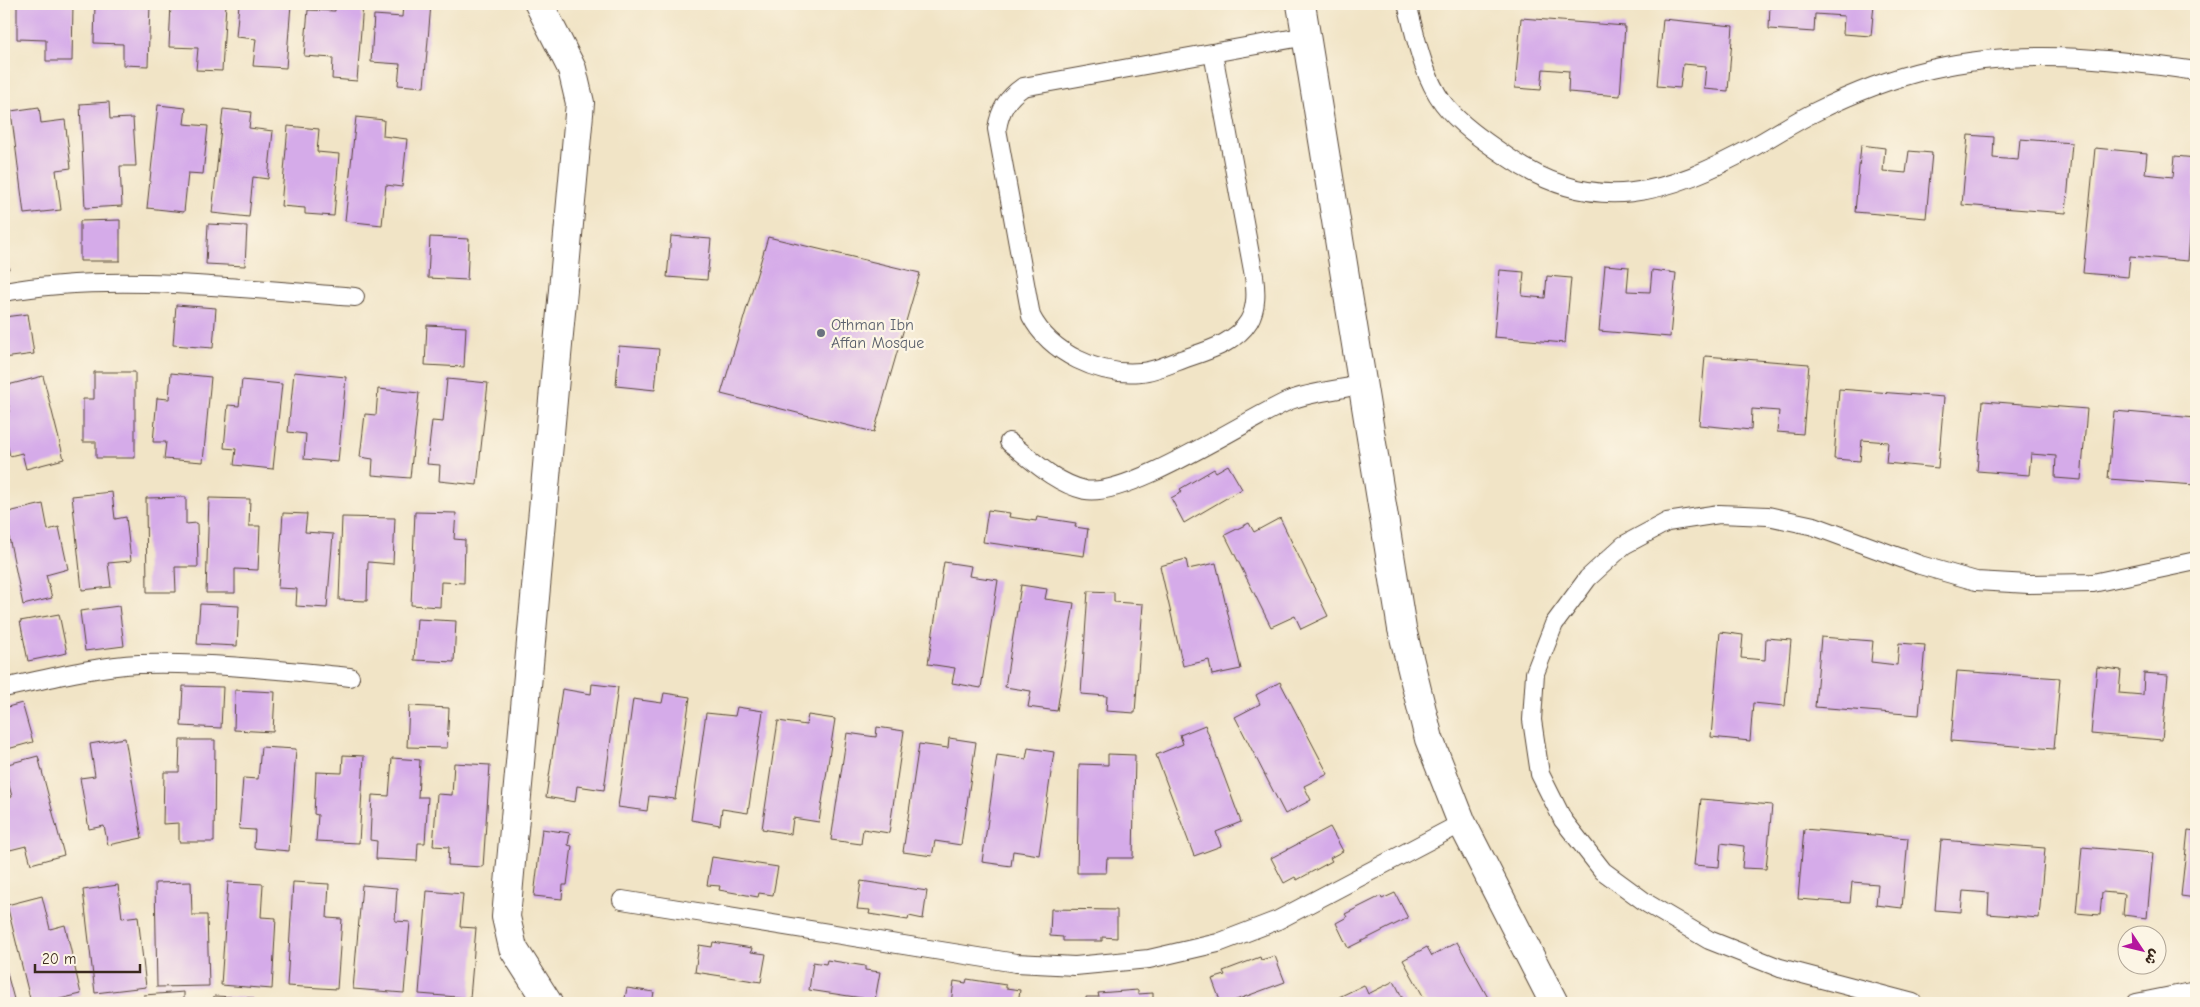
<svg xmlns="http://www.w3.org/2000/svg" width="2200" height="1007" font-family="'Comic Neue','Playpen Sans Arabic',sans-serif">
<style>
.building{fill:#d5abe9}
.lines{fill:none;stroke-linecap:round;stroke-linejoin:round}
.lane-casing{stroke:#564637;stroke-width:20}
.street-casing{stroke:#564637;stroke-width:30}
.lane{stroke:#fff;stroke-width:18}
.street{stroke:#fff;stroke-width:28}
.worship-dot{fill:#6b7280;stroke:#fcf5e5;stroke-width:2}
.labels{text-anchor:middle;stroke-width:4.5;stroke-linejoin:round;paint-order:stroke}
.worship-label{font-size:16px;fill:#5b616d;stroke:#fcf5e5;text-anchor:start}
</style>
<rect width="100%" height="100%" fill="#fcf5e5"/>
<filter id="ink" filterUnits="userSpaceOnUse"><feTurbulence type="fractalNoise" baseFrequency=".02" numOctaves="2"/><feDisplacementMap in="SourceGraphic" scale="10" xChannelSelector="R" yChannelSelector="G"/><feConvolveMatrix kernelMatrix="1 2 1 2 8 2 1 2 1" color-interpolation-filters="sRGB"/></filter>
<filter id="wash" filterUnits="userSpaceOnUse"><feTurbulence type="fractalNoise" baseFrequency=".0096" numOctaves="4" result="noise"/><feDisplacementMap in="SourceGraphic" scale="20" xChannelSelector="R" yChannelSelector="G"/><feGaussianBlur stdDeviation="1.12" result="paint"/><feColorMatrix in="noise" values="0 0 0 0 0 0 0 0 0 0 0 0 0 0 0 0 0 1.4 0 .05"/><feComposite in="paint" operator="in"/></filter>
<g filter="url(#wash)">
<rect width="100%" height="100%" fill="#f1e4c6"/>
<g id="blocks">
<g class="building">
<path d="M17,4H73L72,61H46V40L17,39Z"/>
<path d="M95,4H150L148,66L123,65V44L94,43Z"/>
<path d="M171,4H226L222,71L196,70L198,48L169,47Z"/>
<path d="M239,4H291L286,68L253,66L256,39L236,37Z"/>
<path d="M335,4H363L357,81L332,79L333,58L304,56L308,10L335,11Z"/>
<path d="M403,4H431L424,87L398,85L400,64L371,62L374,15L402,17Z"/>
<path d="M1770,4H1874L1871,36L1843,34L1844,16L1815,14L1814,32L1769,29Z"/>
<path d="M1521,18L1625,26L1620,96L1568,92L1569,71L1543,69L1541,90L1515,88Z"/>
<path d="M1663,19L1733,26L1728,91L1704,89L1706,66L1683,64L1680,88L1657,86Z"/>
<path d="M109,102L110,119L133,118L136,166H120L122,206L85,208L80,104Z"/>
<path d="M158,105L186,108L184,124L208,126L203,174L188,173L184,212L147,208Z"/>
<path d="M39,107L41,123L65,120L71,168L56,170L61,210L24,214L11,111Z"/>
<path d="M223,109L251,112L249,128L273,131L268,179L253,177L249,217L212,213Z"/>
<path d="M356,117L384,120L383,136L407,139L402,187L386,185L382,225L345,221Z"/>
<path d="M288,126L319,129L317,152L339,154L334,216L305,214V208L281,206Z"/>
<path d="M1968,135L1994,137L1993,158L2018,160L2020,139L2072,143L2066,213L1962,205Z"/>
<path d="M1861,145L1885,148L1883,171L1906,173L1909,151L1932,153L1926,218L1855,212Z"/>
<path d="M2095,148L2147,153L2145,174L2173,177L2175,156L2196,158L2188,261L2130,256L2128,277L2083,273Z"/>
<path d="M5,162L8,176H4V163Z"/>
<path d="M120,220V261H80V221Z"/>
<path d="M208,224L247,226L245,266L206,264Z"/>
<path d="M671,236L711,239L707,280L667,277Z"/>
<path d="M430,237L469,239L467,280L428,278Z"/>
<path d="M768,237L920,273L874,432L721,394Z"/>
<path d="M4,244L9,269L4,270Z"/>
<path d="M1605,265L1629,267L1627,291L1650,292L1652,270L1676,273L1670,337L1599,331Z"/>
<path d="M1500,270L1524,272L1522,296L1545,298L1547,276L1571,278L1565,343L1494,337Z"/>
<path d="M176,305L216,308L213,348L173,345Z"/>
<path d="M28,314L34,354L4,358V317Z"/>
<path d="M427,325L466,327L464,367L425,365Z"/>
<path d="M619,346L659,349L655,390L616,386Z"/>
<path d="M1705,356L1809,364L1803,434L1777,432L1779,411L1752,409L1751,430L1699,425Z"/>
<path d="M94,372H135V458H96V442H83V399H94Z"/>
<path d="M294,372L346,377L338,462L304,459L306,434L288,432Z"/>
<path d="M171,373L211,377L203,462L164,459L166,442H153L157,398L169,399Z"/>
<path d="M43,376L64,459L26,469L22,453L10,456L4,431V413L10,411L4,386Z"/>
<path d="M447,379L488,383L477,485L439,481L440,465L427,464L432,421L443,422Z"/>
<path d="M242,380L282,384L273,469L234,465L236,449L224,448L228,405L239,406Z"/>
<path d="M378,389L419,393L410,478L372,475L373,459L360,457L365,414L376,415Z"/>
<path d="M1839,389L1944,397L1938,468L1886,463L1888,442L1862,440L1860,461L1834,459Z"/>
<path d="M1983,401L2087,409L2081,480L2055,478L2056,456L2031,454L2029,475L1977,471Z"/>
<path d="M2114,411L2196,418V485L2108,479Z"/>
<path d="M1228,465L1242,489L1184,523L1171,498L1182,492L1180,489L1214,469L1216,472Z"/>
<path d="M112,492L115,519L126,517L131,561L108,563L111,587L82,590L72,496Z"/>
<path d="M186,497V524L197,523L198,567H175L176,592H147L146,498Z"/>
<path d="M209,498L250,499L249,526H260L258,570L235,569V593H206Z"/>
<path d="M43,504L48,530L59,527L68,569L46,575L52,598L23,605L4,513Z"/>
<path d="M988,510L1010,513L1009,517L1036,521L1037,517L1076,523L1075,527L1088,529L1084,556L983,542Z"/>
<path d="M415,512L456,513L454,539L465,540L464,583L441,582L440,607L411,605Z"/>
<path d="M283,513L307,514L305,532L333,534L327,608L296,606L297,589L278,588Z"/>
<path d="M342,517L395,518L393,564L368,562L367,601L339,600Z"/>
<path d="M1280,518L1328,616L1301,629L1295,616L1271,627L1225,535L1249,523L1254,532Z"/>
<path d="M1186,559L1188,569L1216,563L1241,669L1212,675L1209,660L1183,666L1160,566Z"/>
<path d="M944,562L971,566L969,576L998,580L981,688L952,683L955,668L928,664Z"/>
<path d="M1021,585L1047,589L1045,599L1074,603L1057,711L1028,707L1031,691L1005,687Z"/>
<path d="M1088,591L1114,592V602L1143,604L1135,713L1106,711L1107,696L1081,694Z"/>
<path d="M200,604L239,606L237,646L197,644Z"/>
<path d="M119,606L124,646L85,651L80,611Z"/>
<path d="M59,614L67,653L28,661L20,621Z"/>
<path d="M417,619L456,621L454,662L414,660Z"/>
<path d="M1720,632L1743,635L1741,658L1765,660L1766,638L1791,640L1785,706L1753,703L1750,741L1711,737Z"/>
<path d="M1821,637L1873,641L1871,662L1897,665L1899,643L1925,645L1919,715L1815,707Z"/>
<path d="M2097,667L2121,670L2119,693L2143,695L2144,673L2168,675L2162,740L2091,734Z"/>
<path d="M1957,671L2060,678L2054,749L1951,741Z"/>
<path d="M1280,682L1328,774L1304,786L1311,800L1285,814L1235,717L1260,704L1256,695Z"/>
<path d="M592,684L618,687L604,790L577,786L575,802L546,797L562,689L591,694Z"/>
<path d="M183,686L223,687L221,728L181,726Z"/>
<path d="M235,690L275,692L273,732L234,730Z"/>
<path d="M664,693L690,697L675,799L649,796L647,811L618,807L633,699L662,703Z"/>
<path d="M22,703L33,742L4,750V708Z"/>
<path d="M409,706L449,708L447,748L407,747Z"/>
<path d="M737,707L763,711L748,813L722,809L720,825L691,820L706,713L735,716Z"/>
<path d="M808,715L835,719L819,822L793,818L791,834L762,829L778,721L806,725Z"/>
<path d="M1205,725L1241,822L1216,832L1221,846L1194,856L1156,755L1183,744L1180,735Z"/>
<path d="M877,727L904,731L889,833L863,829L861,844L831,840L847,733L876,737Z"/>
<path d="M125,738L142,838L108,845L104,826L89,829L80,778L95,776L90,744Z"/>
<path d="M949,738L976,742L961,845L935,841L932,856L903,852L919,744L948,748Z"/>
<path d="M180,740H215L214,842H179V823L163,824L164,772H179Z"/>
<path d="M261,747L296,749L289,851L254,848L255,830L239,829L243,778L258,779Z"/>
<path d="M1028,748L1054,752L1039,855L1013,851L1011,866L982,862L997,755L1026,759Z"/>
<path d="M1108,754L1135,755L1133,858H1107L1106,873H1077L1079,764L1108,765Z"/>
<path d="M343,755L364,756L359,843L316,841L318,815L314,814L316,772L342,773Z"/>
<path d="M38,756L64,855L31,864L26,846L10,850L4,825V799L12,797L4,765Z"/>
<path d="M392,758L420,760L418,797H428L425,843H418L417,861L376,859L377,841L370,840L372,795L389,796Z"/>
<path d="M454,763L490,765L483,867L448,865L449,847L433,846L437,794L452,795Z"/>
<path d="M1701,799L1772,805L1766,869L1742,868L1744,846L1721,843L1719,867L1694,865Z"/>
<path d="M1330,827L1343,851L1330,858L1332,861L1297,880L1295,877L1284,883L1271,858Z"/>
<path d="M542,829L570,833L568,845L572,846L567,885H563L562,899L534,896Z"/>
<path d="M1804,829L1908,838L1902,908L1876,905L1878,884L1852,882L1850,903L1798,899Z"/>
<path d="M2188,830L2196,831V898L2181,896Z"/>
<path d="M1941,840L2045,848L2039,918L1988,914L1989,893L1963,891L1961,912L1935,910Z"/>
<path d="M2082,847L2153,853L2147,918L2123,915L2125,894L2102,892L2100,915L2076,913Z"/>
<path d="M712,857L778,867L773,895L759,893L758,897L719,890L720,886L707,885Z"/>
<path d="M861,881L927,891L923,919L909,916L908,920L869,914L870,910L857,909Z"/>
<path d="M191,882L192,915H207L209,986L157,987L155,883Z"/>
<path d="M228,882L263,884L261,917L276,918L272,989L221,985Z"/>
<path d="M293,882L329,884L327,918L342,919L337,989L287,986Z"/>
<path d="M118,885L122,918L138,916L146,987L95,993L83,890Z"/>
<path d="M362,885L397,888L395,921L410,922L404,993L353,989Z"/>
<path d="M427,891L463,894L460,927L476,928L470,998L419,994Z"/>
<path d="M1395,893L1408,918L1348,948L1336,923L1347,917L1345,914L1381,896L1382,899Z"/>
<path d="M42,896L50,929L65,925L81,994L43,1003H31L7,905Z"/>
<path d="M1051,909L1117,910V938L1102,937V941H1063V937L1050,936Z"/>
<path d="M713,942L752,948L751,952L766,954L761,982L695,972L699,945L712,947Z"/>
<path d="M1457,942L1491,1003H1427L1403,960L1427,947L1432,956Z"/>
<path d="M1275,956L1285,982L1228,1003H1221L1212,979L1225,975L1223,971L1260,957L1261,960Z"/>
<path d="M827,960L865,966V970L880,972L875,1000L809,990L813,962L826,964Z"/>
<path d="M4,962L15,1003H4Z"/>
<path d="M967,979L1006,985V988L1020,990L1018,1003H951L954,981L966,983Z"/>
<path d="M1394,981L1405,1003H1342L1339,997L1364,985L1368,994Z"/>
<path d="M627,988L654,992L652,1003H624Z"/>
<path d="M1138,990V994L1153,993V1003H1086V997H1099L1098,993Z"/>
<path d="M184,992V1003H144V995Z"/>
<path d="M214,996L253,998V1003H213Z"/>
</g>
</g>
</g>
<g filter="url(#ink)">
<use href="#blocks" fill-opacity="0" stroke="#564637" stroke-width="1"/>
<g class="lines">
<g class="lane-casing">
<g id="lane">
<path d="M1407,4C1416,37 1422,74 1443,103C1459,124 1484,141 1506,156C1594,218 1668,194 1755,146C1775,135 1794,122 1815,112C1851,94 1892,78 1931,69C2019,48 2108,58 2196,71"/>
<path d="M1213,53L1254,276C1256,291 1257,307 1249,321C1237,341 1213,349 1192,356C1176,361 1157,371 1141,372C1099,376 1050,353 1031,316L997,129C1000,110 1007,98 1023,87L1307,36"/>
<path d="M4,292C112,272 244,289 355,297"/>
<path d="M1009,442C1032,460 1055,483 1085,490C1128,498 1244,421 1288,401C1306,393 1341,389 1361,385"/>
<path d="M4,688C46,679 96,666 139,664C210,662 280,670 350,677"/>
<path d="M622,900L1016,963L1075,966L1149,959L1218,943L1278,920L1462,823"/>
<path d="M1913,1003L1780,968L1709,940L1648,904L1603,871L1563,820L1540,774L1532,720L1535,673L1554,624L1588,578L1624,545L1667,522L1719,514L1768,516L1814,526L1920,565L1976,581L2029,584L2093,583L2196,561"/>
<path d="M2136,1003L2196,991"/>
</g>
</g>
<g class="street-casing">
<g id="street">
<path d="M539,4L572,69L580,103L506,917L513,948L548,1003"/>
<path d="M1301,4L1402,629L1429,739L1462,823L1554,1003"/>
</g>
</g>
<use href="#lane" class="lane"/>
<use href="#street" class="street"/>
</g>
</g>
<circle class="worship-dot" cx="821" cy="333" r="5"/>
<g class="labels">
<g class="worship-label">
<text x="831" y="330">Othman Ibn<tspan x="831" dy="18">Affan Mosque</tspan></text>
</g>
</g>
<rect width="2200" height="1007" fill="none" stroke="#fcf5e5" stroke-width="20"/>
<g transform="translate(2142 950) rotate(125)"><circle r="24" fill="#fcf5e5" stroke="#afa495"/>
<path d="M0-4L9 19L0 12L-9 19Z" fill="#b5179e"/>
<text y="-8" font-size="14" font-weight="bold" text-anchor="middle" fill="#3b2a1e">ش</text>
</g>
<path d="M35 964v8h105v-8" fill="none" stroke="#3b2a1e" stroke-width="2.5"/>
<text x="42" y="964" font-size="15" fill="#3b2a1e" stroke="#fcf5e5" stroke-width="4" paint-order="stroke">20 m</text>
</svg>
